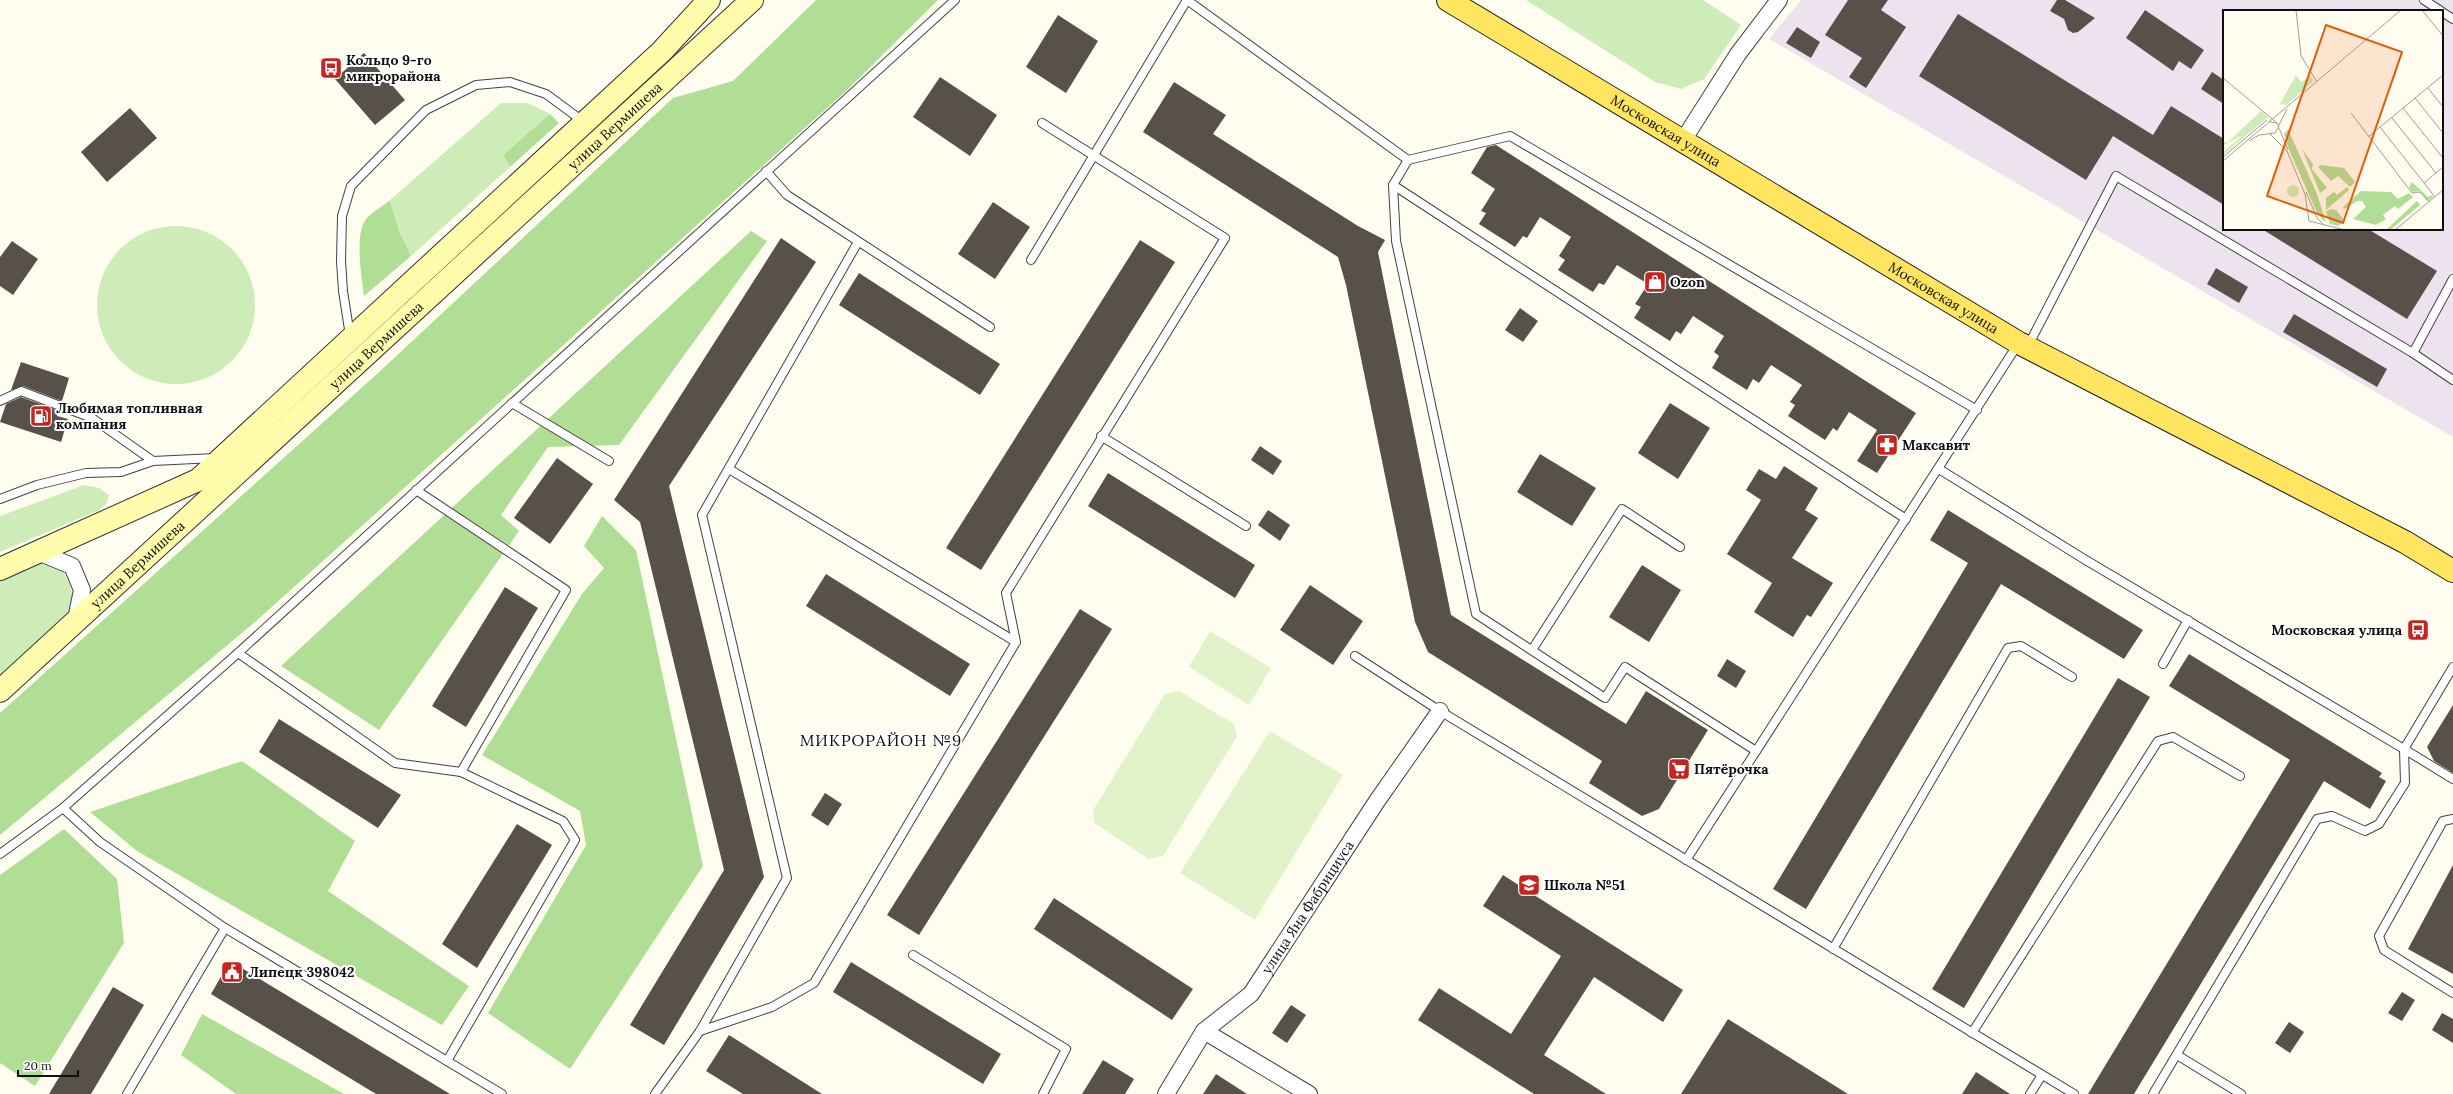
<svg xmlns="http://www.w3.org/2000/svg" width="2453" height="1094" font-family="Lora,serif">
<style>
.industrial{fill:#ede3ee;fill-rule:evenodd}
.green{fill:#ceecb7}
.forest{fill:#b0de95}
.pitch{fill:#e1f3c9}
.building{fill:#58514a}
.lines{fill:none;stroke-linecap:round;stroke-linejoin:round}
.lane-casing{stroke:#424242;stroke-width:10}
.street-casing{stroke:#424242;stroke-width:18}
.secondary-casing{stroke:#313131;stroke-width:24}
.primary-casing{stroke:#202020;stroke-width:24}
.lane{stroke:#fff;stroke-width:8}
.street{stroke:#fff;stroke-width:16}
.secondary{stroke:#fffdab;stroke-width:22}
.primary{stroke:#ffe560;stroke-width:22}
.labels{text-anchor:middle;stroke-width:4;stroke-linejoin:round;paint-order:stroke}
.poi-label{font-size:14px;font-weight:bold;fill:#0f0f0f;stroke:#fff;text-anchor:start}
.street-label{font-size:14px;fill:#0f0f0f;stroke:#fff}
.quarter-label{font-size:16px;letter-spacing:1px;fill:#0f0f0f;stroke:#fff}
.inset-road{fill:none;stroke:#9f9e96;stroke-width:1}
.view{fill:#e8590c;fill-opacity:0.15;stroke:#e8590c;stroke-width:2}
.inset-edge{fill:none;stroke:#0f0f0f;stroke-width:2}
</style>
<rect width="100%" height="100%" fill="#fffdf0"/>
<path class="industrial" d="M1801,0H2453V437L1769,39ZM2224,11H2442V229H2224Z"/>
<g class="green">
<path d="M1526,0H1703L1741,25L1704,79L1681,89L1655,82Z"/>
<path d="M501,103H528L550,114L503,155L510,167L411,256L399,231L390,200Z"/>
<circle cx="176" cy="305" r="79"/>
<path d="M84,485L99,488L109,495L106,504L97,511L0,552V516Z"/>
<path d="M40,563C54,564 63,567 68,581C71,587 74,598 72,605C66,627 19,662 0,678V577Z"/>
</g>
<g class="forest">
<path d="M816,0H938L846,91L255,622L0,835V713L377,374L673,98L733,81Z"/>
<path d="M550,114L559,123L510,167L503,155Z"/>
<path d="M390,200L399,231L411,256L364,296C362,278 354,235 366,219C372,212 383,206 390,200Z"/>
<path d="M751,231L767,241L619,445L548,447L501,515L519,531L379,730L281,666Z"/>
<path d="M602,516L636,550L703,866L570,1069L488,1013L586,845L580,811L482,755L582,594L604,568L584,546Z"/>
<path d="M242,761L355,841L328,891L469,986L442,1025L137,851L90,812Z"/>
<path d="M64,829L117,879L124,943L35,1086L0,1063V875Z"/>
<path d="M202,1014L344,1094H236L181,1055Z"/>
</g>
<g class="pitch">
<path d="M1210,631L1271,668L1249,705L1189,667Z"/>
<path d="M1179,691L1234,724L1237,736L1163,856L1149,859L1094,823L1093,810L1165,694Z"/>
<path d="M1270,731L1343,775L1255,920L1180,873Z"/>
</g>
<g class="building">
<path d="M1848,0H1888L1881,10L1906,27L1866,88L1849,77L1862,58L1825,35Z"/>
<path d="M2057,0H2065L2095,18L2078,32L2073,33L2068,30L2064,19L2050,11Z"/>
<path d="M2145,10L2204,50L2191,69L2179,61L2173,71L2126,38Z"/>
<path d="M1958,14L2153,135L2171,106L2224,139V205L2113,136L2086,180L1919,76Z"/>
<path d="M1058,15L1098,41L1066,93L1026,67Z"/>
<path d="M1797,27L1820,42L1811,58L1786,43Z"/>
<path d="M364,53L405,100L375,125L335,79Z"/>
<path d="M2212,72L2224,80V104L2201,89Z"/>
<path d="M940,77L997,115L970,156L913,117Z"/>
<path d="M1174,82L1226,115L1213,134L1358,226L1385,240L1378,252L1451,615L1626,724L1646,691L1708,730L1659,809L1642,816L1589,783L1602,761L1428,652L1415,622L1346,285L1338,257L1143,132Z"/>
<path d="M130,108L157,138L107,182L81,152Z"/>
<path d="M1496,145L1916,413L1877,473L1857,461L1877,430L1849,412L1837,431L1833,428L1825,440L1788,416L1795,405L1790,402L1802,385L1771,365L1759,383L1753,379L1747,390L1712,368L1719,356L1714,352L1724,336L1693,316L1681,334L1676,331L1670,341L1634,318L1641,307L1635,304L1648,284L1617,265L1604,285L1599,283L1593,292L1558,270L1565,260L1559,256L1571,237L1540,217L1527,238L1523,236L1515,247L1479,224L1486,213L1481,211L1495,189L1471,173L1487,147Z"/>
<path d="M993,202L1030,227L995,279L958,254Z"/>
<path d="M2262,229H2368L2437,271L2407,319Z"/>
<path d="M781,238L816,262L669,486L764,877L664,1045L630,1025L724,870L640,522L614,500Z"/>
<path d="M1140,240L1175,262L981,570L946,548Z"/>
<path d="M12,241L38,259L13,295L0,286V257Z"/>
<path d="M2216,268L2248,287L2239,303L2207,284Z"/>
<path d="M859,273L1000,364L980,395L839,305Z"/>
<path d="M1520,308L1538,321L1523,342L1505,330Z"/>
<path d="M2294,314L2387,369L2377,387L2283,332Z"/>
<path d="M21,362L69,378L62,401L23,386L11,390Z"/>
<path d="M21,397L59,411L57,416L68,419L61,442L0,422L6,404Z"/>
<path d="M1670,403L1710,428L1678,479L1638,453Z"/>
<path d="M1260,446L1282,461L1273,475L1251,460Z"/>
<path d="M1540,454L1596,488L1572,526L1517,492Z"/>
<path d="M557,458L593,484L550,544L514,518Z"/>
<path d="M1784,466L1818,488L1805,510L1818,518L1792,558L1833,583L1811,617L1807,615L1793,637L1754,612L1772,583L1727,554L1761,500L1746,490L1759,469L1776,479Z"/>
<path d="M1108,473L1255,565L1235,598L1088,506Z"/>
<path d="M1268,510L1290,525L1280,541L1258,525Z"/>
<path d="M1948,510L2143,630L2124,659L2001,584L1806,909L1773,889L1968,563L1930,540Z"/>
<path d="M1642,565L1681,590L1649,642L1609,617Z"/>
<path d="M826,574L970,664L950,696L806,606Z"/>
<path d="M1310,585L1363,621L1333,665L1280,630Z"/>
<path d="M505,587L538,608L466,727L432,706Z"/>
<path d="M1080,609L1112,629L919,935L887,915Z"/>
<path d="M2189,654L2382,773L2379,777L2386,781L2370,809L2324,781L2134,1094H2088L2290,760L2169,686Z"/>
<path d="M1727,659L1746,671L1736,688L1717,676Z"/>
<path d="M2118,678L2150,697L1964,1008L1932,989Z"/>
<path d="M2453,705V773L2434,761L2427,747Z"/>
<path d="M279,719L401,795L378,828L259,752Z"/>
<path d="M825,793L842,804L828,826L811,815Z"/>
<path d="M517,824L552,845L477,968L442,944Z"/>
<path d="M2453,865V974L2408,949Z"/>
<path d="M1503,875L1683,990L1663,1022L1594,977L1544,1055L1606,1094H1534L1418,1020L1439,988L1511,1034L1561,956L1483,906Z"/>
<path d="M1054,898L1193,989L1172,1020L1034,929Z"/>
<path d="M230,961L450,1094H376L211,994Z"/>
<path d="M851,962L1001,1054L983,1084L833,992Z"/>
<path d="M113,987L144,1005L91,1094H49Z"/>
<path d="M2402,992L2415,1000L2402,1021L2388,1013Z"/>
<path d="M1291,1005L1306,1015L1287,1043L1272,1033Z"/>
<path d="M2442,1013L2453,1019V1043L2432,1030Z"/>
<path d="M1728,1019L1848,1094H1681Z"/>
<path d="M2289,1022L2304,1032L2290,1053L2275,1043Z"/>
<path d="M729,1035L822,1094H743L706,1071Z"/>
<path d="M1103,1060L1134,1079L1125,1094H1082Z"/>
<path d="M1976,1072L2010,1094H1962Z"/>
<path d="M1216,1074L1247,1094H1203Z"/>
</g>
<g class="lines">
<g class="lane-casing">
<g id="lane">
<path d="M1187,0L1408,160L1510,136L1977,410"/>
<path d="M2424,0L2441,11"/>
<path d="M2442,12L2453,19"/>
<path d="M1408,160L1393,185L1396,241L1476,614L1605,698L1625,667L1756,751"/>
<path d="M766,171L787,195L990,327"/>
<path d="M1393,185L1906,519"/>
<path d="M1031,260L1187,0"/>
<path d="M350,336L343,291L341,261L342,216L351,186L426,110L476,85L510,82L546,94L584,122"/>
<path d="M2028,346L2116,176L2413,353L2453,279"/>
<path d="M2413,353L2453,380"/>
<path d="M0,401L21,391L92,418L153,461L215,458"/>
<path d="M512,403L609,461"/>
<path d="M1101,436L1246,526"/>
<path d="M1939,469L2084,559L2404,749L2405,783L2379,824L2365,831L2332,816L2317,819L2153,1094"/>
<path d="M416,490L566,590L461,772"/>
<path d="M0,499L37,485L86,473L121,472L153,461"/>
<path d="M1016,642L1006,593L1225,238L1042,123"/>
<path d="M1532,650L1622,509L1680,547"/>
<path d="M238,653L395,763L461,772L563,821L575,840L447,1061"/>
<path d="M1355,656L1440,711L2074,1094"/>
<path d="M2163,664L2188,620"/>
<path d="M2453,667L2404,749L2453,779"/>
<path d="M63,808L100,842L225,928L502,1094"/>
<path d="M2453,819L2443,821L2379,936L2384,950L2453,993"/>
<path d="M0,854L63,808L238,653L955,0"/>
<path d="M1686,860L2018,344"/>
<path d="M1833,949L2008,648L2021,646L2072,677"/>
<path d="M913,955L1066,1049L1043,1094"/>
<path d="M700,1031L772,1007L814,983L1016,642L729,469"/>
<path d="M1972,1033L2158,741L2173,737L2240,776"/>
<path d="M2177,1055L2241,1094"/>
<path d="M127,1094L225,928"/>
<path d="M655,1094L700,1031L787,878L702,515L858,242"/>
<path d="M2030,1094L2042,1075"/>
</g>
</g>
<g class="street-casing">
<g id="street">
<path d="M1682,142L1738,54L1779,0"/>
<path d="M38,552L72,566L82,590L75,624"/>
<path d="M1204,1031L1309,1094"/>
<path id="s1" d="M1166,1094L1204,1031L1251,994L1377,801L1440,711"/>
</g>
</g>
<g class="secondary-casing">
<g id="secondary">
<path d="M0,569L198,480L662,51L709,0"/>
<path id="s2" d="M0,691L752,0"/>
</g>
</g>
<g class="primary-casing">
<g id="primary">
<path id="s3" d="M1448,0L2019,343L2405,542L2453,571"/>
</g>
</g>
<use href="#lane" class="lane"/>
<use href="#street" class="street"/>
<use href="#secondary" class="secondary"/>
<use href="#primary" class="primary"/>
</g>
<defs>
<g id="bus-square" transform="scale(1.15)"><rect x="-9" y="-9" width="18" height="18" rx="4" fill="#c7241e" stroke="#fff"/><path d="M-5-6H5V4H4V6H2V4H-2V6H-4V4H-5ZM-3.5-4V0h7V-4ZM-3.5 1.2v1.5H-2V1.2ZM2 1.2v1.5H3.5V1.2Z" fill="#fff"/></g>
<g id="shop-square" transform="scale(1.15)"><rect x="-9" y="-9" width="18" height="18" rx="4" fill="#c7241e" stroke="#fff"/><path d="M-5-2.5h2.3a2.7 3.5 0 0 1 5.4 0H5L5.5 6h-11ZM-1.5-2.5h3a1.5 2.3 0 0 0-3 0Z" fill="#fff"/></g>
<g id="fuel-square" transform="scale(1.15)"><rect x="-9" y="-9" width="18" height="18" rx="4" fill="#c7241e" stroke="#fff"/><path d="M-5.5-6h7V0h2V4h1.3V-2.5L3-4.5l.8-.8L6-3V5H2.5V1h-1V6h-7ZM-4.2-4.7v3.2H.2V-4.7Z" fill="#fff"/></g>
<g id="pharmacy-square" transform="scale(1.15)"><rect x="-9" y="-9" width="18" height="18" rx="4" fill="#c7241e" stroke="#fff"/><path d="M-2-6h4v4h4v4h-4v4h-4v-4h-4v-4h4Z" fill="#fff"/></g>
<g id="supermarket-square" transform="scale(1.15)"><rect x="-9" y="-9" width="18" height="18" rx="4" fill="#c7241e" stroke="#fff"/><path d="M-6-5.5h2.5l.6 2H6L4.5 2H-2.5L-4.4-4H-6ZM-1.5 3.2a1.3 1.3 0 1 0 .1 0ZM3 3.2a1.3 1.3 0 1 0 .1 0Z" fill="#fff"/></g>
<g id="school-square" transform="scale(1.15)"><rect x="-9" y="-9" width="18" height="18" rx="4" fill="#c7241e" stroke="#fff"/><path d="M0-5L7-2L0 1L-7-2ZM-4 1L0 2.5L4 1V4Q0 6-4 4Z" fill="#fff"/></g>
<g id="civic-square" transform="scale(1.15)"><rect x="-9" y="-9" width="18" height="18" rx="4" fill="#c7241e" stroke="#fff"/><path d="M-.6-6.5H3V-4.5H.6V-3L4-1V1h2V6H-6V1h2V-1L-.6-3ZM-1.2 2.5V6h2.4V2.5Z" fill="#fff"/></g>
</defs>
<g fill-rule="evenodd">
<use href="#bus-square" x="331" y="68"/>
<use href="#shop-square" x="1655" y="282"/>
<use href="#fuel-square" x="41" y="416"/>
<use href="#pharmacy-square" x="1887" y="445"/>
<use href="#bus-square" x="2418" y="630"/>
<use href="#supermarket-square" x="1679" y="769"/>
<use href="#school-square" x="1529" y="885"/>
<use href="#civic-square" x="232" y="972"/>
</g>
<g class="labels">
<g class="poi-label">
<text x="346" y="65">Кольцо 9-го<tspan x="346" dy="16">микрорайона</tspan></text>
<text x="1670" y="287">Ozon</text>
<text x="56" y="413">Любимая топливная<tspan x="56" dy="16">компания</tspan></text>
<text x="1902" y="450">Максавит</text>
<text x="2402" y="635" text-anchor="end">Московская улица</text>
<text x="1694" y="774">Пятёрочка</text>
<text x="1544" y="890">Школа №51</text>
<text x="248" y="977">Липецк 398042</text>
</g>
<g class="street-label">
<text dy="5" stroke="none"><textPath href="#s2" startOffset="835">улица Вермишева</textPath></text>
<text dy="5" stroke="none"><textPath href="#s3" startOffset="254">Московская улица</textPath></text>
<text dy="5" stroke="none"><textPath href="#s3" startOffset="578">Московская улица</textPath></text>
<text dy="5" stroke="none"><textPath href="#s2" startOffset="511">улица Вермишева</textPath></text>
<text dy="5" stroke="none"><textPath href="#s2" startOffset="187">улица Вермишева</textPath></text>
<text dy="5" stroke="none"><textPath href="#s1" startOffset="237">улица Яна Фабрициуса</textPath></text>
</g>
<g class="quarter-label">
<text x="881" y="746">МИКРОРАЙОН №9</text>
</g>
</g>
<g transform="translate(2223 10)">
<rect width="220" height="220" fill="#fffdf0"/>
<path d="M73,65L78,72L88,66L91,71L63,95L57,94ZM38,101L45,107L0,145V142L19,126L0,135V132H5ZM64 181a6 6 0 1 1 12 0a6 6 0 1 1-12 0Z" fill="#ceecb7"/>
<path d="M65,119L94,184L103,213L95,205L67,142L61,124ZM79,139L90,154L89,159L104,178L97,183ZM98,155L121,158L132,172L127,177L115,166L108,171L95,157ZM189,172L205,187L209,185L210,187L205,191L197,181L189,182L186,177ZM124,177L126,180L103,200V188L111,182L114,185ZM138,181L168,182L175,189L186,183L190,187L175,199L172,196L160,205L163,209L153,215L130,209L143,197L139,191H134L122,199L120,197ZM196,189L194,191L197,195L167,220H163ZM108,199L113,200L121,210L115,216L107,214L103,202Z" fill="#b0de95"/>
<path class="inset-road" d="M73,0L78,46L94,72M199,0L220,26M0,68L54,113M205,78L220,97M192,88L220,123M180,98L220,148M128,103L189,183L197,182L206,192M169,108L213,163M47,112L54,113L65,140M55,117L64,99M157,117L212,187M47,124L64,141L82,184L86,211L122,220M145,127L220,65M26,131L36,125L52,123L55,118M0,147L44,110M0,151L178,0M201,173L220,157M83,182L94,208L100,214M172,220L220,180"/>
<path class="view" d="M103,15L179,42L120,213L44,186Z"/>
<rect width="220" height="220" class="inset-edge"/>
</g>
<path d="M18 1070v6h60v-6" fill="none" stroke="#0f0f0f" stroke-width="2"/>
<text x="24" y="1070" font-size="12" fill="#0f0f0f" stroke="#ffffff" stroke-width="3" paint-order="stroke">20 m</text>
</svg>
